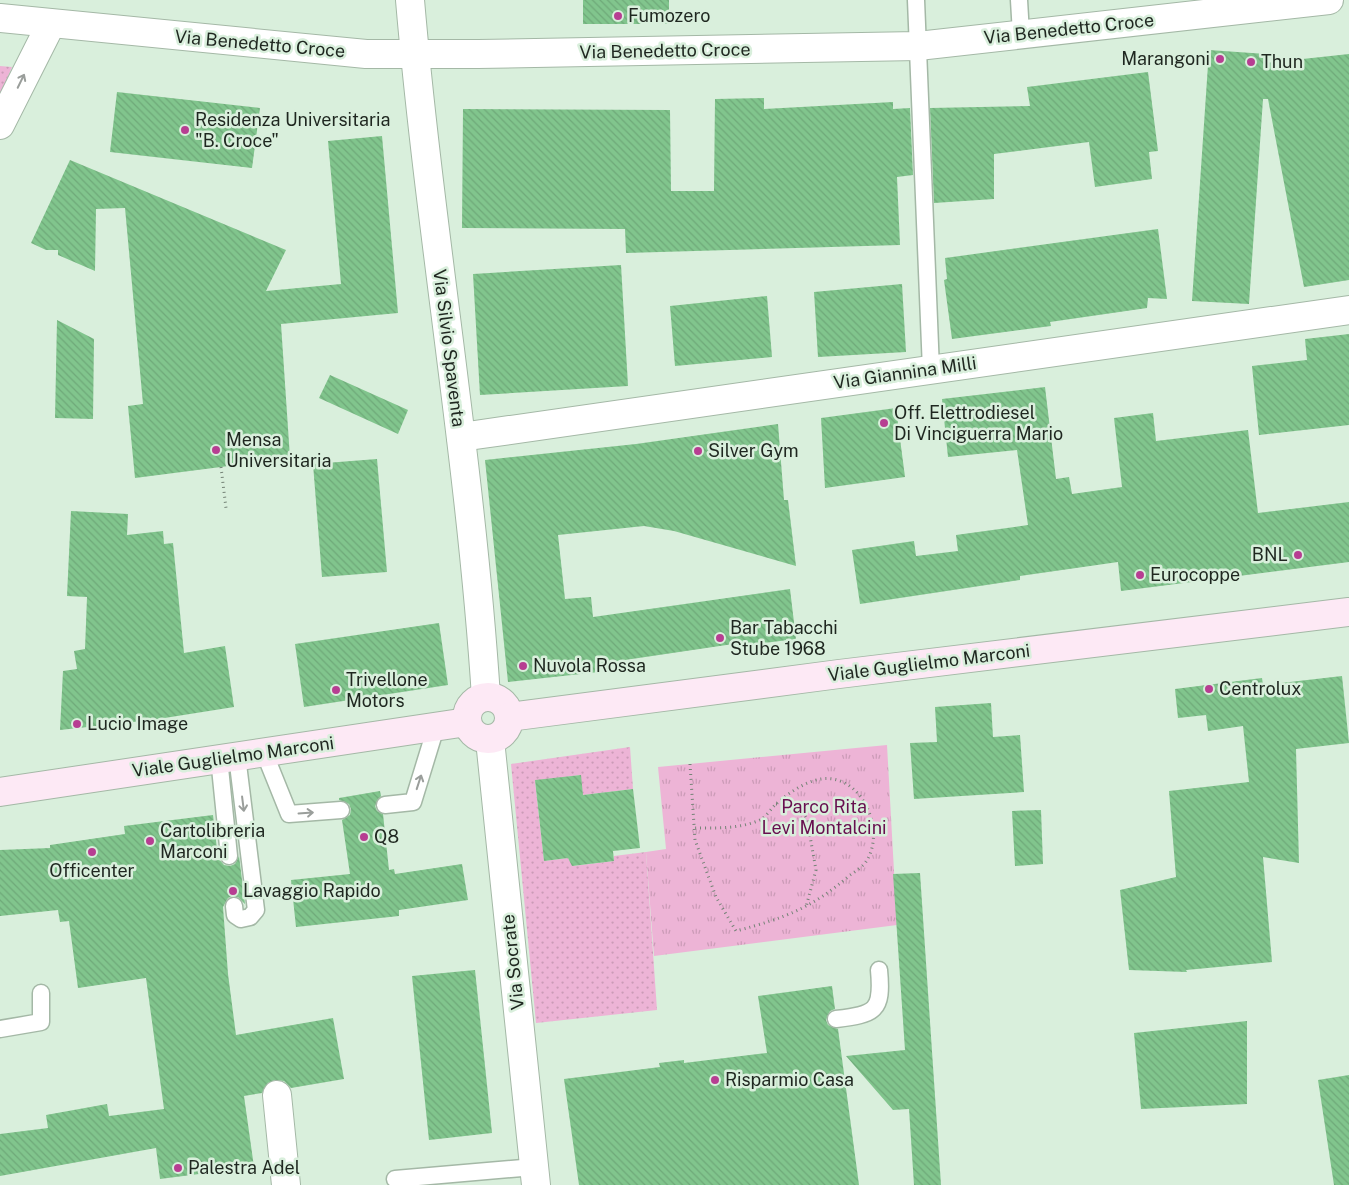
<svg xmlns="http://www.w3.org/2000/svg" width="1349" height="1185" font-family="'Public Sans',sans-serif">
<style>
.grass{fill:url(#grass-dots)}
.park{fill:url(#park-tufts)}
.building{fill:url(#building-back-hatch)}
.lines{fill:none;stroke-linecap:round;stroke-linejoin:round}
.lane-casing{stroke:#a4b8a6;stroke-width:19}
.street-casing{stroke:#a4b8a6;stroke-width:30}
.secondary-casing{stroke:#a4b8a6;stroke-width:30}
.path{stroke:#758377;stroke-width:3;stroke-dasharray:1 4;stroke-linecap:butt}
.lane{stroke:#fff;stroke-width:16}
.street{stroke:#fff;stroke-width:28}
.secondary{stroke:#fde9f5;stroke-width:28}
.oneway{stroke:#9a9e9b}
.poi-dot{fill:#b73e92;stroke:#d9efdc;stroke-width:2}
.labels{text-anchor:middle;stroke-width:5;stroke-linejoin:round;paint-order:stroke}
.poi-label{font-size:18px;fill:#1f2720;stroke:#d9efdc;text-anchor:start}
.street-label{font-size:18px;fill:#1f2720;stroke:#d9efdc}
.park-label{font-size:18px;fill:#670f4f;stroke:#d9efdc}
</style>
<defs>
<pattern id="grass-dots" width="8" height="8" patternUnits="userSpaceOnUse" patternTransform="scale(1.25)"><rect width="8" height="8" fill="#edb4d6"/><path d="M2 2h.1M6 6h.1" fill="none" stroke="#cb9bb7" stroke-width="1.8" stroke-linecap="round"/></pattern>
<pattern id="park-tufts" width="24" height="20" patternUnits="userSpaceOnUse" patternTransform="scale(1.25)"><rect width="24" height="20" fill="#edb4d6"/><path d="M3 7l-1-3M5 7V3M7 7l1-3M15 17l-1-3M17 17v-4M19 17l1-3" fill="none" stroke="#cb9bb7"/></pattern>
<pattern id="building-back-hatch" width="6" height="6" patternUnits="userSpaceOnUse" patternTransform="scale(1.25)"><rect width="6" height="6" fill="#81c58d"/><path d="M-1 5l2 2M0 0l6 6M5-1l2 2" fill="none" stroke="#6fa979"/></pattern>
</defs>
<rect width="100%" height="100%" fill="#d9efdc"/>
<g class="grass">
<path d="M0,66L12,67L0,95Z"/>
<path d="M630,747L633,789L583,795L580,775L535,781L544,861L568,858L573,866L614,861V856L646,852L657,1010L536,1023L511,764Z"/>
</g>
<path class="park" d="M887,745L897,925L654,956L646,852L666,849L658,767Z"/>
<g class="building">
<rect x="583" y="0" width="86" height="24"/>
<path d="M1209,50L1266,54V63L1349,54V280L1304,287L1268,99H1263L1249,304L1192,301Z"/>
<path d="M1148,72L1158,151L1149,152L1152,179L1095,187L1089,142L994,154V199L934,203L930,108L1030,106L1027,87Z"/>
<path d="M117,92L260,108L252,168L110,152Z"/>
<path d="M764,98V109L893,102V109L910,108L913,175L897,177L900,245L626,253L625,229L462,228L463,109L670,110L671,191H714L715,99Z"/>
<path d="M382,136L398,313L281,324L290,458L135,478L128,406L143,404L125,208L96,209L95,271L58,255V250H46L31,243L70,160L286,250L266,291L341,284L328,141Z"/>
<path d="M1158,229L1167,299L1148,298L1147,308L1050,322L1051,326L952,339L944,280L947,279L945,258Z"/>
<path d="M621,265L628,386L480,395L473,274Z"/>
<path d="M902,284L906,352L818,357L814,292Z"/>
<path d="M767,296L772,357L675,366L670,306Z"/>
<path d="M57,320L94,339L93,419L55,418Z"/>
<path d="M1349,334V425L1259,435L1252,366L1307,360L1305,339Z"/>
<path d="M330,375L408,410L398,434L319,398Z"/>
<path d="M1045,387L1056,479L1069,477L1072,494L1122,487L1114,418L1153,413L1156,441L1248,430L1258,513L1349,502V562L1121,591L1118,562L1020,576V580L860,604L852,550L914,541L916,556L958,551L956,535L1028,525L1017,450L948,457L942,399Z"/>
<path d="M896,408L905,477L825,488L821,418Z"/>
<path d="M778,424L784,500H788L796,566L674,531L644,526L558,535L565,599L591,597L593,617L790,589L796,639L740,646V643L598,664L599,672L508,682L485,460L636,444Z"/>
<path d="M377,459L387,572L322,577L313,464Z"/>
<path d="M71,511L128,514L127,535L163,531L164,544L173,543L184,653L225,646L234,707L152,720L60,730L63,671L77,669L74,651L85,649L87,597L67,596Z"/>
<path d="M439,623L448,685L304,707L295,644Z"/>
<path d="M1342,676L1349,743L1296,749L1299,863L1263,857L1272,962L1186,970L1187,972L1129,970L1120,890L1176,877L1169,791L1249,782L1243,726L1208,731L1206,715L1178,718L1175,689L1262,678L1263,685Z"/>
<path d="M991,703L993,737L1020,735L1024,792L914,799L910,743L937,742L935,707Z"/>
<path d="M581,775L583,795L633,789L640,848L613,851L614,861L572,866L568,858L544,861L535,780Z"/>
<path d="M380,791L381,796L375,806L377,811L383,814L389,870L394,869L395,874L462,864L468,900L399,910V916L296,927L291,880L350,874L342,820L350,815L351,809L349,804L339,800V798Z"/>
<path d="M1041,810L1043,864L1015,866L1012,811Z"/>
<path d="M213,815L218,858L224,865L230,866L235,864L239,856L245,904L238,897L232,896L228,898L223,907L228,974L236,1035L333,1018L344,1079L291,1088L284,1081L275,1080L268,1083L262,1093L244,1096L254,1167L160,1179L156,1148L0,1176V1134L48,1128L46,1115L107,1104L109,1116L164,1109L146,978L78,988L69,921L60,922L58,910L0,916V850L50,848V845L125,834L124,826Z"/>
<path d="M920,873L941,1185H914L909,1109L893,1110L846,1056L905,1050L893,874Z"/>
<path d="M475,970L492,1133L429,1140L412,976Z"/>
<path d="M832,986L835,1009L830,1011L826,1020L828,1025L838,1029L859,1185H579L564,1079L660,1067L659,1063L684,1060V1063L767,1053L758,996Z"/>
<path d="M1247,1021V1104L1141,1109L1134,1033Z"/>
<path d="M1349,1075V1185H1334L1318,1080Z"/>
</g>
<g class="lines">
<g class="lane-casing">
<g id="lane">
<path d="M916,0L931,370"/>
<path d="M1019,0L1021,34"/>
<path d="M264,752L289,814L341,810"/>
<path d="M219,758L229,856"/>
<path d="M385,805L413,802L436,727"/>
<path d="M234,906L235,915L241,919L250,917L256,910L237,756"/>
<path d="M836,1019C875,1014 883,1012 879,970"/>
<path d="M0,1029L41,1022V993"/>
<path d="M395,1179L534,1167"/>
</g>
</g>
<g class="street-casing">
<g id="street">
<path d="M410,0C430,233 471,464 486,697"/>
<path d="M0,18L366,54H478L918,46L1329,0"/>
<path d="M0,125L51,24"/>
<path d="M461,437L1349,310"/>
<path d="M490,740L536,1185"/>
<path d="M277,1095L286,1185"/>
</g>
</g>
<g class="secondary-casing">
<g id="secondary">
<circle cx="488" cy="718" r="21"/>
<path d="M509,717L839,674L1349,612"/>
<path d="M0,792L467,722"/>
</g>
</g>
<g class="path">
<path d="M221,467L226,508"/>
<path d="M690,764L695,840L716,897L736,931C785,918 812,908 850,875C856,871 864,866 867,860C886,829 861,773 821,779C805,781 786,795 775,805C771,809 766,816 762,819C742,829 716,828 695,828"/>
<path d="M776,804L799,806L807,819L816,870L806,907"/>
</g>
<use href="#lane" class="lane"/>
<use href="#street" class="street"/>
<use href="#secondary" class="secondary"/>
</g>
<defs><path id="oneway-shaft" d="M-6 0H5M1.5-3L5.5 0L1.5 3" fill="none" stroke-width="1.6" stroke-linecap="round" stroke-linejoin="round" transform="scale(1.25)"/></defs>
<g class="oneway">
<use href="#oneway-shaft" transform="translate(21 81) rotate(-64)"/>
<use href="#oneway-shaft" transform="translate(419 782) rotate(-72)"/>
<use href="#oneway-shaft" transform="translate(243 804) rotate(83)"/>
<use href="#oneway-shaft" transform="translate(306 813) rotate(-4)"/>
</g>
<g class="poi-dot">
<circle cx="618" cy="16" r="5"/>
<circle cx="1220" cy="59" r="5"/>
<circle cx="1251" cy="62" r="5"/>
<circle cx="185" cy="130" r="5"/>
<circle cx="884" cy="423" r="5"/>
<circle cx="216" cy="450" r="5"/>
<circle cx="698" cy="451" r="5"/>
<circle cx="1298" cy="555" r="5"/>
<circle cx="1140" cy="575" r="5"/>
<circle cx="720" cy="638" r="5"/>
<circle cx="523" cy="666" r="5"/>
<circle cx="1209" cy="689" r="5"/>
<circle cx="336" cy="690" r="5"/>
<circle cx="77" cy="724" r="5"/>
<circle cx="364" cy="837" r="5"/>
<circle cx="150" cy="841" r="5"/>
<circle cx="92" cy="852" r="5"/>
<circle cx="233" cy="891" r="5"/>
<circle cx="715" cy="1080" r="5"/>
<circle cx="178" cy="1168" r="5"/>
</g>
<g class="labels">
<g class="poi-label">
<text x="628" y="22">Fumozero</text>
<text x="1210" y="65" text-anchor="end">Marangoni</text>
<text x="1261" y="68">Thun</text>
<text x="195" y="126">Residenza Universitaria<tspan x="195" dy="21">"B. Croce"</tspan></text>
<text x="894" y="419">Off. Elettrodiesel<tspan x="894" dy="21">Di Vinciguerra Mario</tspan></text>
<text x="226" y="446">Mensa<tspan x="226" dy="21">Universitaria</tspan></text>
<text x="708" y="457">Silver Gym</text>
<text x="1288" y="561" text-anchor="end">BNL</text>
<text x="1150" y="581">Eurocoppe</text>
<text x="730" y="634">Bar Tabacchi<tspan x="730" dy="21">Stube 1968</tspan></text>
<text x="533" y="672">Nuvola Rossa</text>
<text x="346" y="686">Trivellone<tspan x="346" dy="21">Motors</tspan></text>
<text x="1219" y="695">Centrolux</text>
<text x="87" y="730">Lucio Image</text>
<text x="160" y="837">Cartolibreria<tspan x="160" dy="21">Marconi</tspan></text>
<text x="374" y="843">Q8</text>
<text x="92" y="877" text-anchor="middle">Officenter</text>
<text x="243" y="897">Lavaggio Rapido</text>
<text x="725" y="1086">Risparmio Casa</text>
<text x="188" y="1174">Palestra Adel</text>
</g>
<g class="street-label">
<text transform="translate(1069 29) rotate(-6)" y="6">Via Benedetto Croce</text>
<text transform="translate(260 44) rotate(5)" y="6">Via Benedetto Croce</text>
<text transform="translate(665 51) rotate(-1)" y="6">Via Benedetto Croce</text>
<text transform="translate(449 348) rotate(83)" y="6">Via Silvio Spaventa</text>
<text transform="translate(905 373) rotate(-8)" y="6">Via Giannina Milli</text>
<text transform="translate(929 663) rotate(-7)" y="6">Viale Guglielmo Marconi</text>
<text transform="translate(233 757) rotate(-8)" y="6">Viale Guglielmo Marconi</text>
<text transform="translate(513 962) rotate(-96)" y="6">Via Socrate</text>
</g>
<g class="park-label">
<text x="824" y="813">Parco Rita<tspan x="824" dy="21">Levi Montalcini</tspan></text>
</g>
</g>
</svg>
